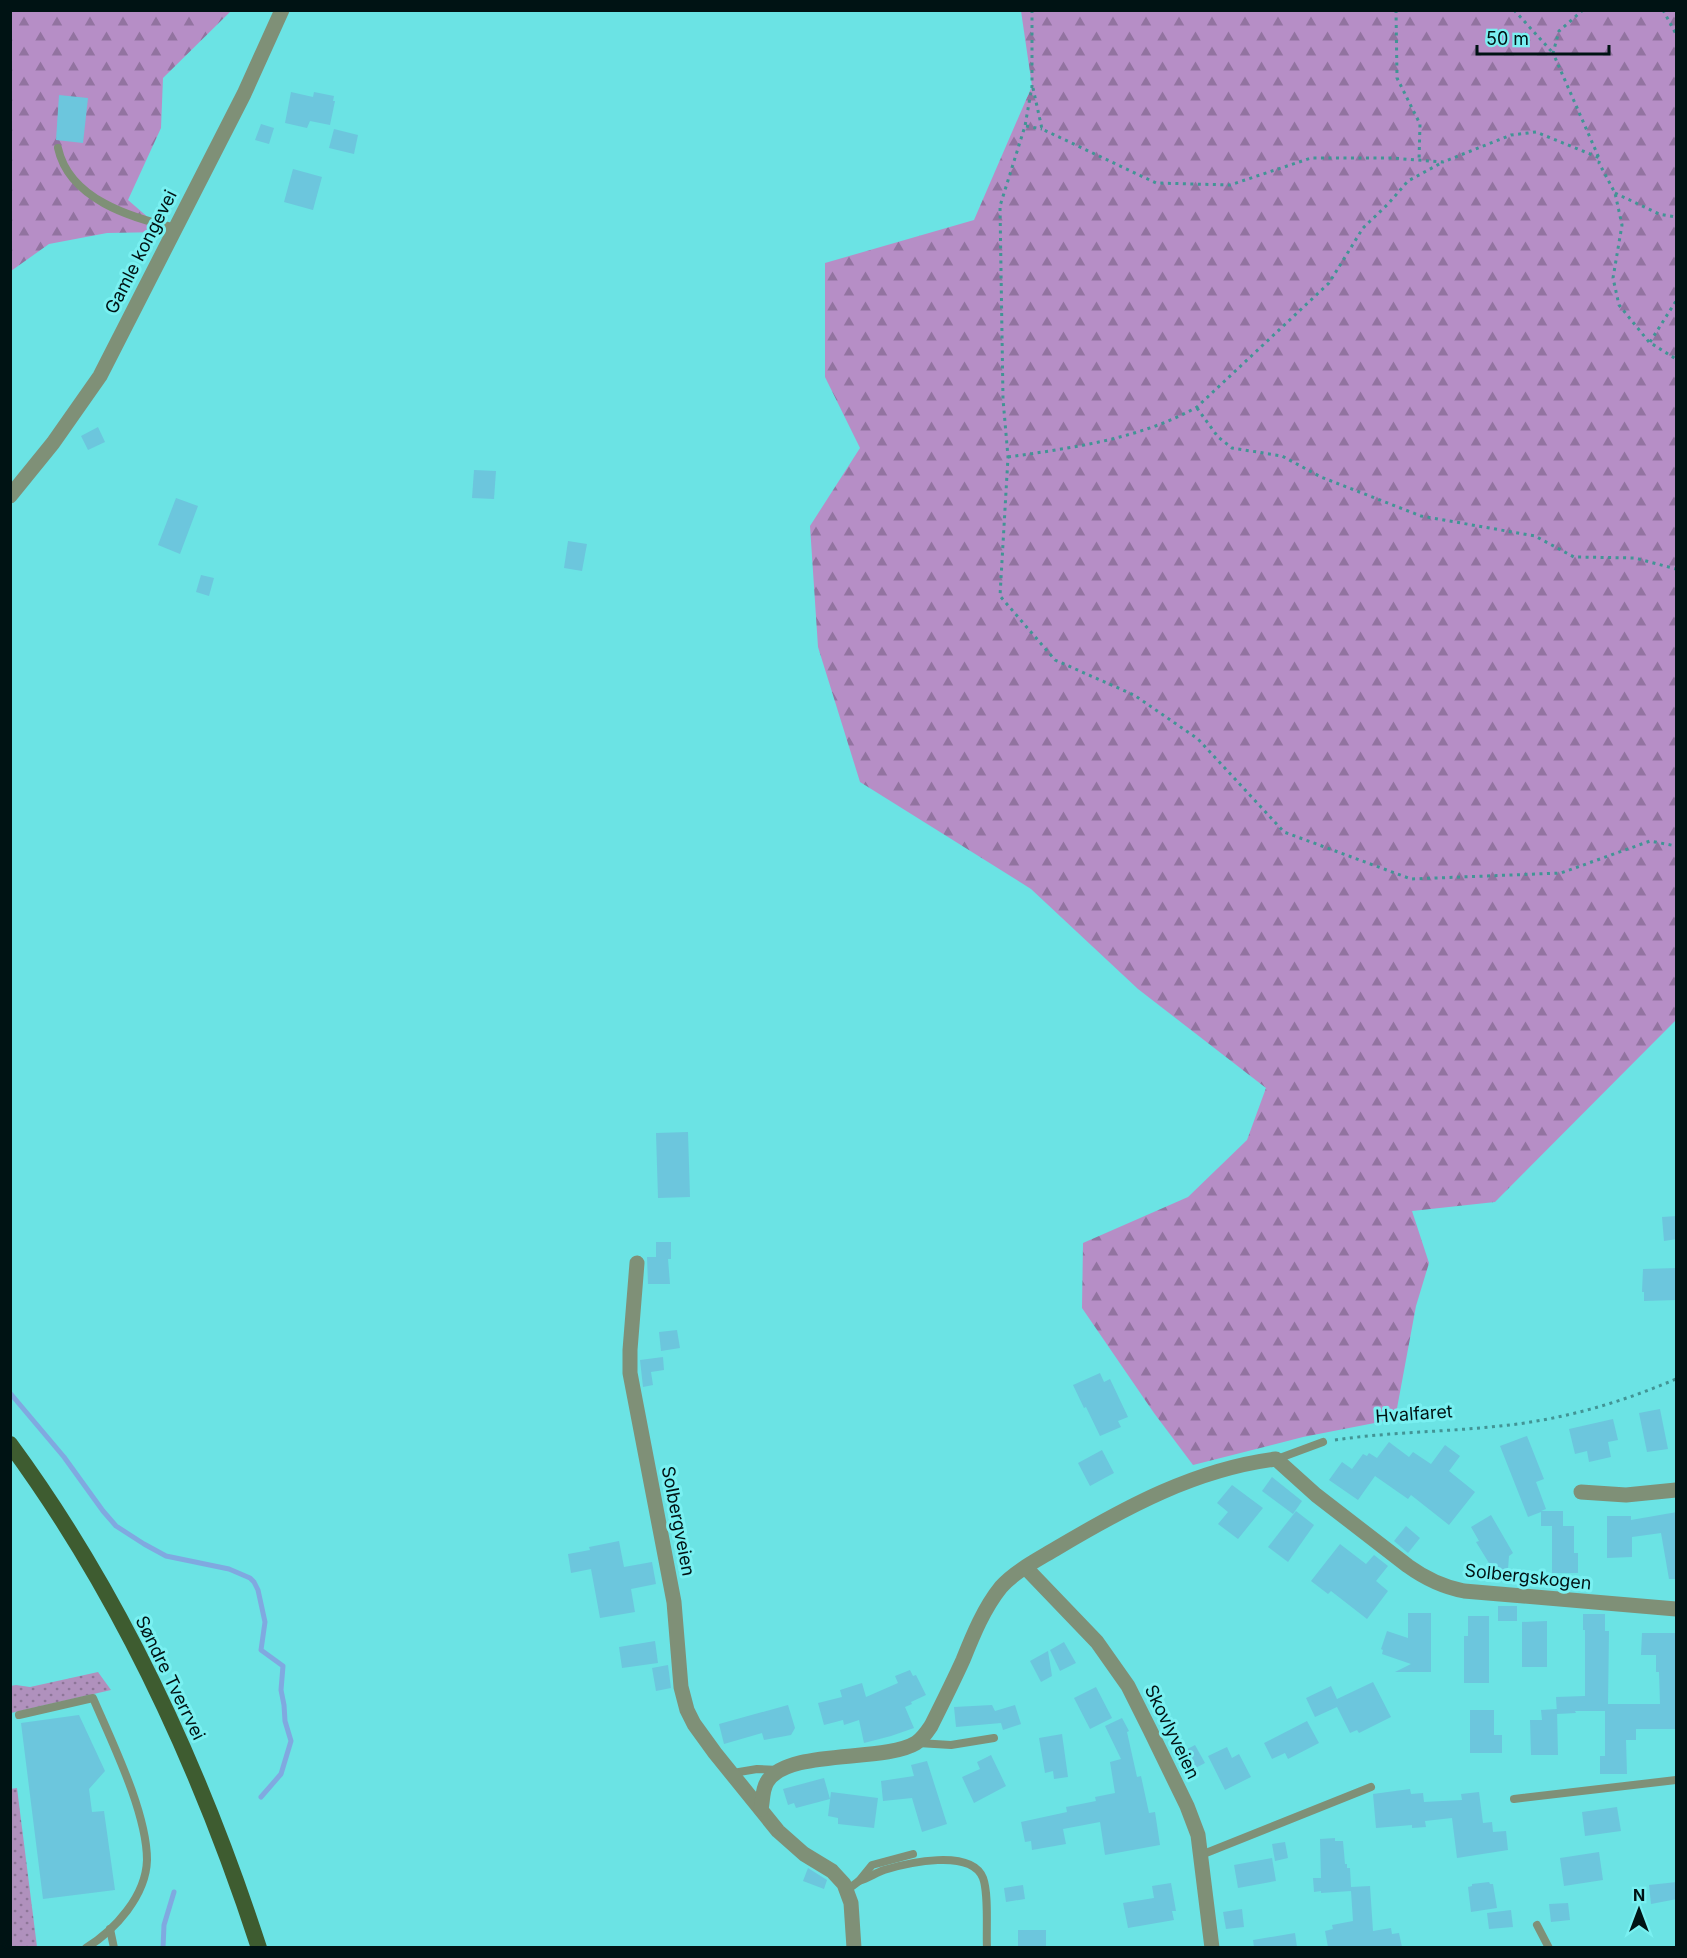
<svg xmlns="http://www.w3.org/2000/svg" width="1687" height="1958" font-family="Inter,sans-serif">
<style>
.grass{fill:url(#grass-dots)}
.forest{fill:url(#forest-firs)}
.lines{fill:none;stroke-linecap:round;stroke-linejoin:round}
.stream{stroke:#80a9e0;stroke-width:5}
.building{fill:#6cc6dd}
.path{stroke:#429495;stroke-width:3;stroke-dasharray:3 4.5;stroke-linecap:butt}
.service{stroke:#7f9077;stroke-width:8}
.minor{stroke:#7f9077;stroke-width:15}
.primary{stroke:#3e5c30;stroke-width:16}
.labels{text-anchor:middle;stroke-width:6;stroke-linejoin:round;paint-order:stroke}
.street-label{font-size:18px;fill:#001314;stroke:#79f0f1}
</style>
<defs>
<pattern id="grass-dots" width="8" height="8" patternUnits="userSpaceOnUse" patternTransform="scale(1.5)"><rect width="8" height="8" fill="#b091bd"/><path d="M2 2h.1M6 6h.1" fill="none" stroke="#8d7598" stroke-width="1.8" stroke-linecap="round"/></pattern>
<pattern id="forest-firs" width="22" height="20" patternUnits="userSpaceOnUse" patternTransform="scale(1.5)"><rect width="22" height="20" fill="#b68ec6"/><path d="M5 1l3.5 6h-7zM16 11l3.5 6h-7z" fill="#9273a0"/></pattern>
</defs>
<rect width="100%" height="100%" fill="#6be3e4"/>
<g class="grass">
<path d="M98,1672L111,1690L11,1713L10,1686L16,1685L30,1687Z"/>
<path d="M17,1788L37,1947H11L10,1789Z"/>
</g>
<g class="forest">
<path d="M11,11H231L163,78L161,128L128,200L165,232L107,233L49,244L11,271Z"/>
<path d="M1021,11H1676V1020L1495,1202L1412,1211L1429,1263L1416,1306L1395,1419L1303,1437L1193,1465L1154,1413L1082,1308L1083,1243L1188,1197L1247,1140L1266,1088L1138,989L1031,889L860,782L818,647L810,526L860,448L825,377V263L974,220L1032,86Z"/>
</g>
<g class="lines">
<g class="stream">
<path d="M10,1393L64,1457L103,1511L116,1526L144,1544L166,1556L229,1569L250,1578L254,1582L258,1590L265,1622L261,1650L283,1666L281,1690L284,1705L285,1721L291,1741L281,1774L261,1797"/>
<path d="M163,1948L164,1925L174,1892"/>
</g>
</g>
<g class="building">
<path d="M291,92L313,97L314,92L334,96L333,101H335L330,125L310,121L307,128L285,123Z"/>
<path d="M59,95L88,98L83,143L56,140Z"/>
<path d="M261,124L274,128L269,144L255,140Z"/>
<path d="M334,129L358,135L354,154L329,148Z"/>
<path d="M293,169L322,177L313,210L284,202Z"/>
<path d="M98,427L105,442L88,450L81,436Z"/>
<path d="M474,470L496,471L494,499L472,498Z"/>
<path d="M176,498L198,506L180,554L158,545Z"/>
<path d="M568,541L587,544L582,571L564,568Z"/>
<path d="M201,575L214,578L209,596L196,592Z"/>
<path d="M688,1132L690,1197L658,1198L656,1133Z"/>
<path d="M1677,1216V1239L1664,1241L1662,1217Z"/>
<path d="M656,1242H671V1259H668L670,1284H648L647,1257H656Z"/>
<path d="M1677,1268V1300L1644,1301V1292H1642L1643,1269Z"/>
<path d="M677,1330L680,1348L661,1351L659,1332Z"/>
<path d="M663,1357L664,1370L651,1372L653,1385L643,1387L640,1360Z"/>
<path d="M1100,1373L1104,1382L1110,1379L1128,1417L1118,1421L1121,1427L1100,1436L1086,1407L1084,1408L1073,1385Z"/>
<path d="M1660,1409L1668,1449L1647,1452L1639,1413Z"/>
<path d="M1613,1419L1618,1440L1608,1442L1611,1457L1589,1462L1587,1451L1575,1454L1569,1429Z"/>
<path d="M1527,1436L1544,1479L1536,1482L1546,1509L1541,1511H1563V1526H1574V1553H1578V1573H1552V1526H1541V1512L1528,1517L1500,1446Z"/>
<path d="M1389,1442L1409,1457L1413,1452L1431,1464L1445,1445L1460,1456L1449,1471L1475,1492L1449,1525L1411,1495L1408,1499L1375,1476L1358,1500L1329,1480L1342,1462L1352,1469L1363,1454L1367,1456L1369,1453L1377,1458Z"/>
<path d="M1102,1450L1114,1473L1090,1486L1078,1463Z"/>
<path d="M1272,1477L1302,1501L1293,1514L1262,1491Z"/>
<path d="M1232,1485L1263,1508L1238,1539L1218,1524L1228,1512L1217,1503Z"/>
<path d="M1296,1511L1314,1525L1288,1562L1268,1547Z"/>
<path d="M1677,1512V1579H1669L1661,1533L1632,1537V1557L1607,1558V1516H1631V1520Z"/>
<path d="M1491,1515L1513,1553L1509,1556L1507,1582L1488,1581L1489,1563L1476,1542L1479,1541L1471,1527Z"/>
<path d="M1406,1526L1420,1538L1408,1553L1394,1541Z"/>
<path d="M619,1541L624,1567L652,1562L656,1584L631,1589L635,1612L600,1618L591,1569L571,1573L568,1554L590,1550L589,1547Z"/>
<path d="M1340,1544L1366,1564L1374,1555L1388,1566L1376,1581L1388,1591L1367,1619L1331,1591L1328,1594L1311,1581Z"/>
<rect x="1498" y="1606" width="19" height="15"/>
<path d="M1408,1613H1431V1672H1395L1411,1664L1382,1654L1383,1650L1381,1649L1387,1631L1408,1638Z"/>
<path d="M1583,1614H1605V1631H1609L1608,1704H1660L1659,1672H1656V1655H1641L1642,1633H1677V1729H1636V1740H1626L1627,1774H1600V1756H1605V1711H1575L1576,1713L1557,1714L1556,1697L1585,1696V1630H1583Z"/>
<path d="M1468,1616H1489V1683H1464V1636H1468Z"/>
<path d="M1547,1621V1667H1522V1622Z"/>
<path d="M655,1641L658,1663L622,1668L619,1647Z"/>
<path d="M1064,1642L1076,1663L1060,1671L1050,1650Z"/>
<path d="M1048,1651L1052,1676L1041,1682L1030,1661Z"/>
<path d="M668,1665L671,1688L656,1691L652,1668Z"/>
<path d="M910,1670L913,1676L916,1675L926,1695L911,1702L912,1704L905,1707L914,1728L891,1736L864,1743L859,1720L844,1725L843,1720L824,1725L818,1703L842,1697L840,1690L862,1683L866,1697L898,1683L895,1676Z"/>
<path d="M1373,1682L1391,1717L1359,1733L1357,1730L1350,1733L1337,1707L1315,1717L1306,1698L1331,1686L1337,1699Z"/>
<path d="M1096,1687L1112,1718L1090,1729L1074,1698Z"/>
<path d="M788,1705L795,1728L791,1735L764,1740L762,1733L724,1744L719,1724Z"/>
<path d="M992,1705L995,1711L1015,1705L1021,1724L1003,1730L1001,1723L956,1727L954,1707Z"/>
<path d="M1557,1709L1558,1755H1531L1530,1720H1542L1541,1710Z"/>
<path d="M1470,1710H1494V1735H1502V1753H1470Z"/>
<path d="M79,1715L105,1771L89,1789L92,1812L104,1811L115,1890L43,1899L21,1723Z"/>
<path d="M1122,1718L1129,1731L1127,1732L1137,1777L1141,1776L1149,1813L1155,1812L1160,1845L1105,1855L1100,1822L1063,1829L1066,1844L1032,1850L1031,1841L1025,1842L1021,1822L1067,1812L1066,1807L1096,1801L1095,1797L1115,1793L1110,1762L1121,1759L1105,1726Z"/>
<path d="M1307,1721L1319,1743L1288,1759L1285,1753L1272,1759L1264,1743Z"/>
<path d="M1062,1734L1068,1777L1054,1779L1053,1771L1045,1773L1039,1738Z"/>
<path d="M1195,1745L1205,1763L1186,1773L1176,1755Z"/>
<path d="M1227,1747L1232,1758L1239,1754L1251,1777L1225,1790L1208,1756Z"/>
<path d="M991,1755L1006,1786L974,1803L962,1777L980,1769L977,1762Z"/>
<path d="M927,1761L947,1824L922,1832L912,1798L883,1801L881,1781L914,1776L911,1765Z"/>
<path d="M824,1778L830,1799L796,1808L794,1803L788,1805L783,1789Z"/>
<path d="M1410,1789L1411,1794L1423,1793L1424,1802L1462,1800L1461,1794L1479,1792L1483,1823L1492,1822L1493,1832L1506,1831L1508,1850L1457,1858L1452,1818L1425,1821L1426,1827L1412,1828V1825L1376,1828L1373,1794Z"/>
<path d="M831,1792L878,1798L874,1828L838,1824V1818L828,1816Z"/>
<path d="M1617,1807L1621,1831L1585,1836L1582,1812Z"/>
<path d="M1335,1838V1841H1343L1345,1864H1347V1868H1350L1351,1887L1370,1886L1373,1931L1391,1928L1392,1934L1399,1933L1402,1947H1328L1325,1931L1333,1929L1332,1925L1353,1921L1351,1891L1321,1893V1891L1314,1892L1313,1878H1321L1320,1839Z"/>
<path d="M1285,1842L1288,1858L1275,1861L1272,1844Z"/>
<path d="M1599,1852L1603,1880L1564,1886L1560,1858Z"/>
<path d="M1272,1858L1276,1881L1238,1888L1234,1865Z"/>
<path d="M808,1868L827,1880L824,1889L803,1881Z"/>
<path d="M1489,1882L1490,1884H1493L1497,1908L1471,1912L1468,1887L1472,1886V1884Z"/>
<path d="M1677,1882V1899L1651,1904L1649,1885Z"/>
<path d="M1171,1883L1176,1911H1172L1174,1920L1128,1928L1123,1903L1154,1898L1152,1886Z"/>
<path d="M1023,1885L1025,1899L1006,1902L1004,1888Z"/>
<path d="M1568,1903L1570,1920L1551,1922L1549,1904Z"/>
<path d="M1242,1909L1244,1927L1226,1929L1223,1912Z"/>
<path d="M1511,1910L1513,1927L1489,1929L1487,1913Z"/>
<rect x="1018" y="1930" width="28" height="17"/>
<path d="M1295,1933L1297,1947H1254L1253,1940Z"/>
</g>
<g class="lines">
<g class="path">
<path d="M1032,10V86L1025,126L1000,206L1003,399L1008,457L1000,596L1055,660L1134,695L1198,739L1284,832L1411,879L1561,873L1650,841L1676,846"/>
<path d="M1396,10L1397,78L1420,124L1419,160"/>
<path d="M1514,10L1553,53"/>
<path d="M1583,10L1559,31L1553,53L1599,158"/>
<path d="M1663,10L1676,34"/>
<path d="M1033,88L1042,129L1156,183L1230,185L1311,158H1392L1443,162L1511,135L1536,132L1600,158L1599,163L1615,193L1622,225L1613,278L1619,305L1649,342L1676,359"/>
<path d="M1026,126L1042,129"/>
<path d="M1615,193L1659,214L1676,217"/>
<path d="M1650,342L1676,301"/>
<path d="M1197,408L1218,437L1232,448L1282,456L1321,477L1421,516L1535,536L1574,557L1635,558L1676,569"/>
<path d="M1008,457C1072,448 1140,439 1197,407L1329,283L1363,228L1388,204L1408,181L1443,162"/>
<path d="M1335,1440C1389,1432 1445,1432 1500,1426C1561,1420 1620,1403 1676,1379"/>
</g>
<g class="service">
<path d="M58,148C69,199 131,218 176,228"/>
<path d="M1277,1459L1323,1442"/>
<path d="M19,1715L93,1698C112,1742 147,1813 147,1860C146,1896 115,1930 86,1948"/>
<path d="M918,1743L951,1745L994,1738"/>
<path d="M733,1773L757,1769L779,1770"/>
<path d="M1514,1799L1676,1780"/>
<path d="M1201,1855L1371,1787"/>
<path d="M859,1881C868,1878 876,1873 884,1870C907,1863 971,1848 983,1878C989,1894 986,1930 987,1948"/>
<path d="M847,1890L859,1881L872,1865L913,1854"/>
<path d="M1537,1925L1549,1948"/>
<path d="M110,1929L114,1948"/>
</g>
<g class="minor">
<path d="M10,496L53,443L100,376L244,94L282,10"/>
<path d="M637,1263L630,1350V1373L674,1602L681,1687L687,1710L694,1724L715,1753L778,1831L804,1854L832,1871L844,1884L851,1903L854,1948"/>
<path d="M1581,1492L1626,1495L1676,1490"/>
<path d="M1026,1568L1097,1642L1128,1686L1150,1730L1187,1806L1198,1835L1212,1948"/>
<path d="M761,1809C763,1801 762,1790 767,1782C787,1748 883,1763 916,1743C922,1739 927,1732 931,1726C942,1704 953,1682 963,1660C973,1635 984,1608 1001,1587C1015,1571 1039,1559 1057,1548C1126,1507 1196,1469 1276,1459L1316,1495L1408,1566C1426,1579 1443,1587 1464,1591L1676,1609"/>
</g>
<path class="primary" d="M10,1444C121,1595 201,1770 259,1948"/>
</g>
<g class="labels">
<g class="street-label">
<text transform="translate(141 252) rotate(-63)" y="6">Gamle kongevei</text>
<text transform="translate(1414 1414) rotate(-4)" y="6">Hvalfaret</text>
<text transform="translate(678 1521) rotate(79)" y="6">Solbergveien</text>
<text transform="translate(1528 1577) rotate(6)" y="6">Solbergskogen</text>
<text transform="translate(170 1678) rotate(64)" y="6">Søndre Tverrvei</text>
<text transform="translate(1172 1732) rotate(64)" y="6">Skovlyveien</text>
</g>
</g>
<rect width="1687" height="1958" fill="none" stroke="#001314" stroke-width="24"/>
<g transform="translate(1639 1910)" stroke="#79f0f1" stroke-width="4.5" paint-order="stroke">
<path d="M0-4.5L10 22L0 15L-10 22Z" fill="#001314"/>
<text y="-9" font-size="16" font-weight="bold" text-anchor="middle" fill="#001314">N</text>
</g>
<path d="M1477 45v9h132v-9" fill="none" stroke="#001314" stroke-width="3"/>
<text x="1486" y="45" font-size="18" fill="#001314" stroke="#79f0f1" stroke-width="4.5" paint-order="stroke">50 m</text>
</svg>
